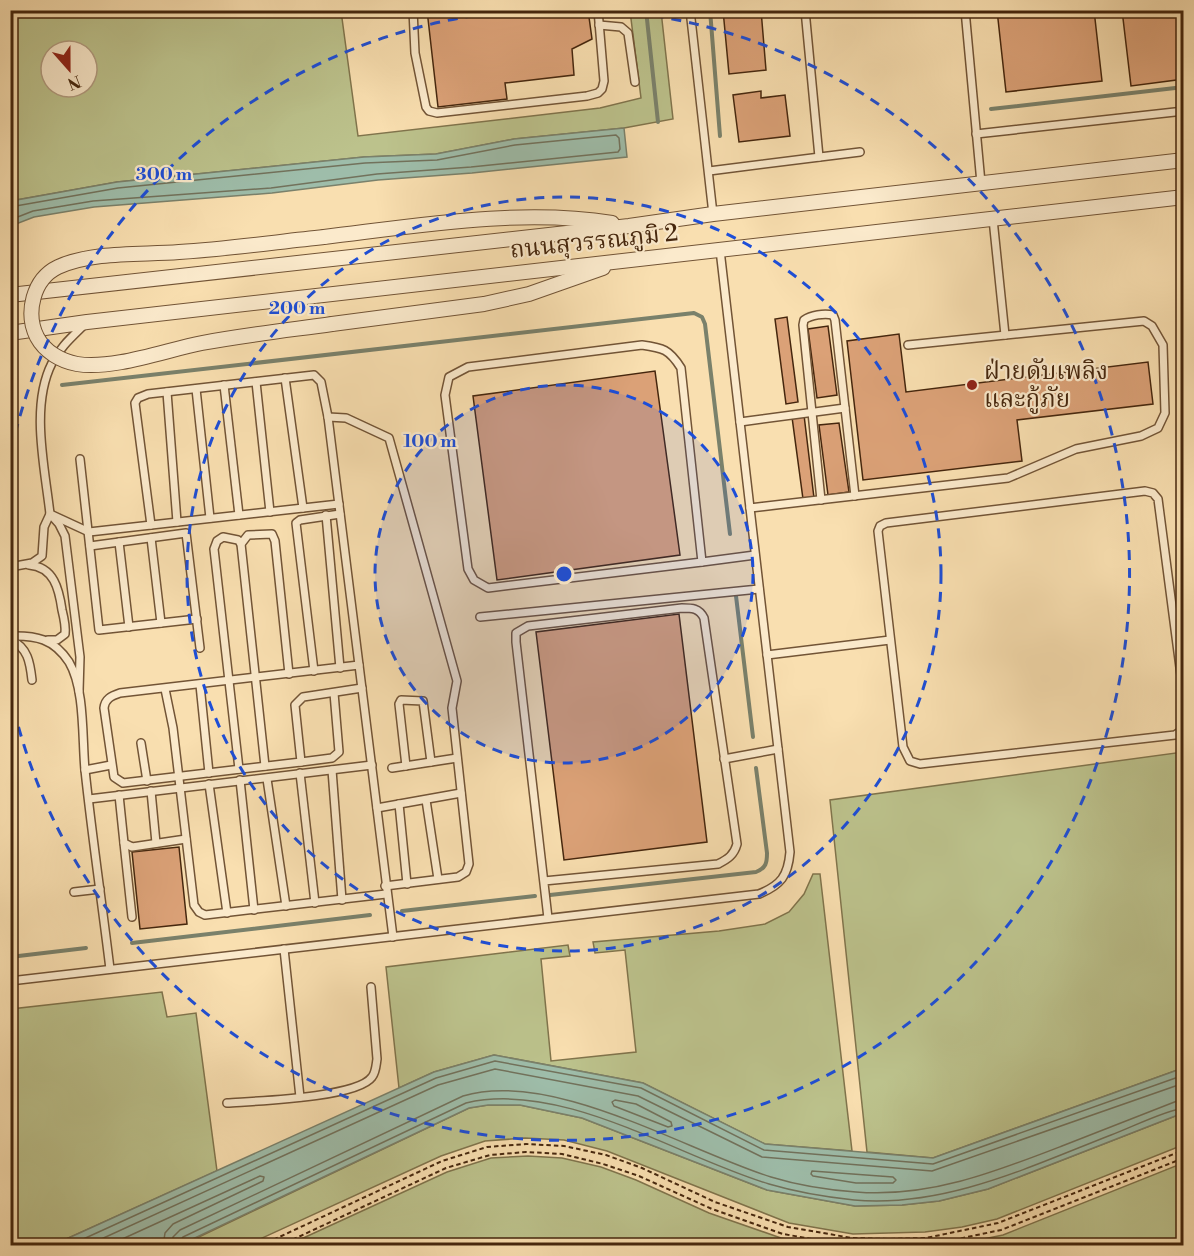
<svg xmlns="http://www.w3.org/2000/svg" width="1194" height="1256" font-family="'Libre Bodoni','Noto Serif Thai',serif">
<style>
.green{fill:#bcc28c;stroke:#80744c;stroke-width:1.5;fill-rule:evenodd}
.water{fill:#9ebdaa;stroke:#7a816b;stroke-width:1.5}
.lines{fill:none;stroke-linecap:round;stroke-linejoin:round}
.shore{stroke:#72725c;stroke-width:1.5}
.stream{stroke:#7a816b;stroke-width:4}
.building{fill:#dba177;stroke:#45260d;stroke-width:1.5}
.service-casing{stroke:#725436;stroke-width:10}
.minor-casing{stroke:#725436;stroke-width:16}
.path{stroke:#45260d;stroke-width:2;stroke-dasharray:4.5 3;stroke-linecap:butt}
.service{stroke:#fbeacc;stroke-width:7}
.minor{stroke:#fbeacc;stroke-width:14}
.minor-bridge-casing{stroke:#725436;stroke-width:16;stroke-linecap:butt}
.minor-bridge{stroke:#fbeacc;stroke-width:14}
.ring{fill:none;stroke:#1d4ed8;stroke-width:3;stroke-dasharray:10 8}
.poi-dot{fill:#8f2418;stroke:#fbeacc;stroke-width:2}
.labels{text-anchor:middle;stroke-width:4.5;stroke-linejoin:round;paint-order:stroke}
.street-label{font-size:24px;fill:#45260d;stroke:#fbeacc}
.poi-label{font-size:24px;fill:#45260d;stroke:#fbeacc;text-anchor:start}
.centre{fill:#1d4ed8;stroke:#fbeacc;stroke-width:3}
.ring-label{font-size:18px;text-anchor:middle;font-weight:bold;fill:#1d4ed8;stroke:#fbeacc;stroke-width:4.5;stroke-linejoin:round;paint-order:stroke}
</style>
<rect width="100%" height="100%" fill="#f9dfb0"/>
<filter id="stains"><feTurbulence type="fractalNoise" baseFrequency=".00333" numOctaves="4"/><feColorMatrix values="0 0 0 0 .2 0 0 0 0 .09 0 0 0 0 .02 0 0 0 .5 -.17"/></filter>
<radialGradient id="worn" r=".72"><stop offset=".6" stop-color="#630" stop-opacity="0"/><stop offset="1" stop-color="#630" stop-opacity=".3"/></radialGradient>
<g class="green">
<path d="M10,11H341L358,136L600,108L641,98L630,11H661L673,119L624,128L514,139L436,154L364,157L117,182L11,201ZM51,51H87V87H51Z"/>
<path d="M1183,752V1068L933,1158L867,1152L830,800Z"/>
<path d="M813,874H820L852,1151L765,1144L643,1083L494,1055L434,1072L399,1088L386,967L568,945L570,956L541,959L551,1061L636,1052L625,950L595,953L593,942L719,931L765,924L789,912L804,894Z"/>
<path d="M162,992L167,1017L196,1013L217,1171L53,1245H11V1009Z"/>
<path d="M488,1105H520L582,1118L767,1190L855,1206L902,1205L939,1201L988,1189L1183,1113V1145L997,1219L962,1227L925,1232L853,1234L789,1223L607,1151L564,1140L525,1138L485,1141L441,1156L247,1245L180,1246L469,1108Z"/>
<path d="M528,1156L562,1158L601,1167L636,1180L709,1213L781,1238L821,1245H288L447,1172L491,1158Z"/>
<path d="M1183,1163V1245H954L1003,1235Z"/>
</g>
<g class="water">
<path d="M624,128L627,157L472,173L378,180L272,193L94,207L34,217L11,226V201L117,182L364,157L436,154L514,139Z"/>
<path d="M494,1055L643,1083L765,1144L933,1158L1183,1068V1113L988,1189L939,1201L902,1205L855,1206L767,1190L582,1118L520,1105H488L469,1108L180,1245H53L434,1072Z"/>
</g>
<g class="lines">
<g class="shore">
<path d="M10,207L118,188L365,163L437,160L515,145L616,135L619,138L620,149L618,152L471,167L377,174L271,188L93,201L33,211L10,220"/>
<path d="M615,1100L636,1104L671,1122L672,1126L668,1127L614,1106L612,1102Z"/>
<path d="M812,1171L893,1177L896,1180L893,1183H856L813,1176L811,1174Z"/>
<path d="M68,1246L436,1078L495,1061L641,1088L764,1150L933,1164L1184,1075"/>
<path d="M86,1246L438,1085L495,1069L638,1096L762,1157L932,1171L1184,1083"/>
<path d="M107,1246L260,1176L264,1177L263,1181L173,1224L165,1233L163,1246"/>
<path d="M172,1246L173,1237L180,1230L463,1096C552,1069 685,1150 771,1177C797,1185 828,1190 856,1192C929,1198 995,1172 1062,1146C1100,1131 1138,1116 1177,1101L1184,1100"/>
<path d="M179,1246L180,1241L183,1237L466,1103C563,1080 678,1157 769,1184C796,1192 826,1197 854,1200C944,1208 1029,1167 1111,1135C1130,1128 1166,1110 1184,1108"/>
</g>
<g class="stream">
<path d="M646,10L658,122"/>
<path d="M710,10L720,136"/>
<path d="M991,109L1184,87"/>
<path d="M62,385L694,313L702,317L705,324L730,534"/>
<path d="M736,596L753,737"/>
<path d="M550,895L756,872C766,868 767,863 767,853L756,768"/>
<path d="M402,911L535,896"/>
<path d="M132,943L370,915"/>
<path d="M10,957L86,948"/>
</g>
</g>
<g class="building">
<path d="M427,10H588L592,39L572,49L574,75L505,83L507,99L438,107Z"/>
<path d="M723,10H761L766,70L729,74Z"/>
<path d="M997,10H1094L1102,81L1006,92Z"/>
<path d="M1122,10H1184V79L1131,86Z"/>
<path d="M761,91V98L785,95L790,136L739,142L733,95Z"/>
<path d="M787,317L798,402L786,404L775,319Z"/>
<path d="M828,326L837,395L817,398L808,329Z"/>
<path d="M899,334L906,392L1148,362L1153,404L1017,420L1022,461L863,480L847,341Z"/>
<path d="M655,371L680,555L497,580L473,396Z"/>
<path d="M804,415L814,498L803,499L792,417Z"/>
<path d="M839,423L849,492L828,495L819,425Z"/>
<path d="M679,614L707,842L564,860L536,632Z"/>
<path d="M179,847L187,924L140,929L132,852Z"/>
</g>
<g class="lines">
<g class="service-casing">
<g id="service">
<path d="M413,10L415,53L426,107L429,111L437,113L587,96L598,93L602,89L604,81L598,10"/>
<path d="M690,10L713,214"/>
<path d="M805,10L819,157"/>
<path d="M965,10L981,183"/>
<path d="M599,25L621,27L628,33L635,82"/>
<path d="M976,134L1184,111"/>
<path d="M709,171L860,152"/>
<path d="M993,219L1005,335"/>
<path d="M642,345C663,348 669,349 681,368L702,562L488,588L474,580L468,569L445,395L449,377L468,367Z"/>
<path d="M285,378L303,508"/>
<path d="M256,382L270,512"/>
<path d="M224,385L239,515"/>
<path d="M196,389L210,518"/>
<path d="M167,392L177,522"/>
<path d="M328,417L346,418L389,438L457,681L452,708L469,864L466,872L458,877L385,886"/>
<path d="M740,422L845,408"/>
<path d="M80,459L99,630L197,619"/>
<path d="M821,500L803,325L804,320C811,315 824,313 833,315L835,320L855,496"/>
<path d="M750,508L1008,478L1076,449L1141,436L1158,428L1165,413L1163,345L1152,326L1144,321L908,345"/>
<path d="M326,515L340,668"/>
<path d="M151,525L135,403L138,398L148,394L314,375L321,382L328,417L393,937"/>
<path d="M151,538L161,623"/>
<path d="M119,542L129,627"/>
<path d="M90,546L186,533L200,648"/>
<path d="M702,562L755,555"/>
<path d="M29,565C54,567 59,589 62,610C64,618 66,626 65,634L57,640H48"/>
<path d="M10,567L32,563L42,556L44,527L50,514L89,532L339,504"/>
<path d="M480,617L759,589"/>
<path d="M10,636C36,635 54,639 69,662C85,689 82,738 85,770C92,836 102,903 110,969"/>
<path d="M10,639C28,648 30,662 32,680"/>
<path d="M767,655L890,640"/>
<path d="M359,665L120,693C111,696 105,699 104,708L114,777L123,783L301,762L295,705L303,697L362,688"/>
<path d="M314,671L296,523L300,520L340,514"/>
<path d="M200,685L209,773"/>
<path d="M165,689L173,728L194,905L199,912L205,915L386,894"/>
<path d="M79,691L80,657L65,536L59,524L50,514C45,468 30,406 52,363C60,347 73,336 85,324"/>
<path d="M1184,698L1158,499L1153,493L1145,491L886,523L880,526L878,531L903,747L910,761L920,764L1175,735L1184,729"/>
<path d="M141,743L147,781"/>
<path d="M724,759L778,749"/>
<path d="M301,762L332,758L339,752L334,693"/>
<path d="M265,766L241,544L248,535L272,534L275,541L289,674"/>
<path d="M406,766L399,704L401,700L423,701L431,762"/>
<path d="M392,768L457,758"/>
<path d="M239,769L214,549L217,541L223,537L238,540L241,544"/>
<path d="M85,770L111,765"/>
<path d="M332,770L342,900"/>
<path d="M300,773L315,903"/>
<path d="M267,779L286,906"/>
<path d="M240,780L254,910"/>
<path d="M209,784L227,913"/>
<path d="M151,791L156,843"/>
<path d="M119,795L124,843L132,847L186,839"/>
<path d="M89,799L372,765"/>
<path d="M426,800L438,879"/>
<path d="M399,804L407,884"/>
<path d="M377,808L461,793"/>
<path d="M124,843L132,917"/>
<path d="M544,881L718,864C728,859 734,855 737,844L704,618C699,608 692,608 682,608L528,626L516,633V642L548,918"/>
<path d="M74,892L100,889"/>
<path d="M284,949L300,1097"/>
<path d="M10,981L759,894C781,885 788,876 790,852L720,250"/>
<path d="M227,1103C254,1101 357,1098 372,1077C376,1072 376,1065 377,1059L371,987"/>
</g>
</g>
<g class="minor-casing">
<g id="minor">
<path d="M324,237C416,226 520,208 612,223"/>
<path d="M10,295L629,226L713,214L1184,160"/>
<path d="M332,324L484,304L529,294L603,268"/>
<path d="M10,333L87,322L1184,197"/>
</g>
</g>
<g class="path">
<path d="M260,1246L442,1161L487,1147L526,1144L564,1146L606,1155L642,1168L715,1202L788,1227L852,1238L888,1239L926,1238L998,1223L1184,1150"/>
<path d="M279,1246L446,1168L490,1155L526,1152L562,1154L603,1164L639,1176L712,1209L783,1234L853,1246"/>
<path d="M924,1246L1001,1230L1184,1158"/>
</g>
<use href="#service" class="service"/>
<use href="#minor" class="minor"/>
<g class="minor-bridge-casing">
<path id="minor-bridge" d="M324,237C276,242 228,249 179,252C142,255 93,251 58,267C33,279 25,313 37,337C45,352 61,361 77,364C113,370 166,350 202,343C245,335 289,330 332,324"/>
</g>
<use href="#minor-bridge" class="minor-bridge"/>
</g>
<circle cx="564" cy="574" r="189" fill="#1d4ed8" fill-opacity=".12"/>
<g class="ring">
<circle cx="564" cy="574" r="189"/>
<circle cx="564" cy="574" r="377"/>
<path d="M11 451A566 566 0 0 1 510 11M618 11A566 566 0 1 1 11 697"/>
</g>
<circle class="poi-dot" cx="972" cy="385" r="6"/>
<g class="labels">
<g class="street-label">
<text transform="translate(594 241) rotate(-6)" y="8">ถนนสุวรรณภูมิ 2</text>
</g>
<g class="poi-label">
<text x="984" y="379">ฝ่ายดับเพลิง<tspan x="984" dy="28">และกู้ภัย</tspan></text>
</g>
</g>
<circle cx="564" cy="574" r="9" class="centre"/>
<g class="ring-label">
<text x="164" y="180">300 m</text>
<text x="297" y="314">200 m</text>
<text x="430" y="447">100 m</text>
</g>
<rect width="1194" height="1256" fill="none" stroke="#f9dfb0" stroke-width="36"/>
<rect x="12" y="12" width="1170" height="1232" fill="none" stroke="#45260d" stroke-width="3"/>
<rect x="18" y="18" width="1158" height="1220" fill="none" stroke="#45260d" stroke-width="1.5"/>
<g transform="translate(69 69) rotate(159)"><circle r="28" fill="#fbeacc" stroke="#b29c80" stroke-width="1.5"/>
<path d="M0-4.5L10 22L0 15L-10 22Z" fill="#8f2418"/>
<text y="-9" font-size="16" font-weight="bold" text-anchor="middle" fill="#45260d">N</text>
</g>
<rect width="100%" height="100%" filter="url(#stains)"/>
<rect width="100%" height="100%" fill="url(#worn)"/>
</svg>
